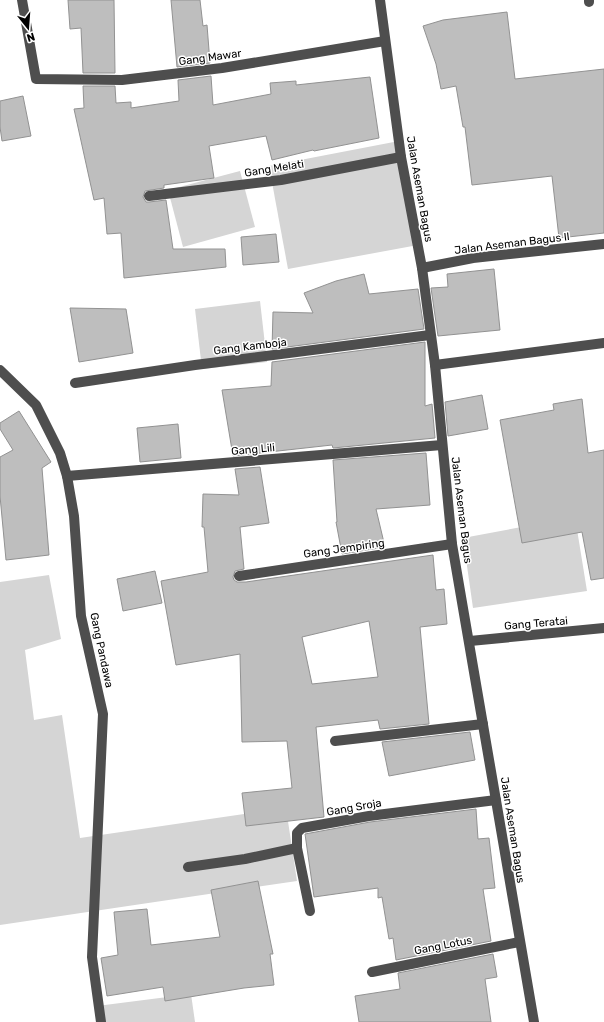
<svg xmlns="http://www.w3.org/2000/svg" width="604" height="1022" font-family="Rubik,sans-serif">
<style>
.green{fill:#d5d5d5}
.building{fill:#bebebe;stroke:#929292;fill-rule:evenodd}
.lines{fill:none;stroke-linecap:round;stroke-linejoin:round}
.minor{stroke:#4e4e4e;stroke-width:10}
.labels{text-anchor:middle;stroke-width:3;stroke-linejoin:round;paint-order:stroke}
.street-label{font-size:11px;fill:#000;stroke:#fff}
</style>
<rect width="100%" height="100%" fill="#fff"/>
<g class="green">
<path d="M399,141L418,245L288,269L269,166Z"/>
<path d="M240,171L255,227L183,247L168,190Z"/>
<path d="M260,301L267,362L202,369L195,309Z"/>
<path d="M575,517L587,591L473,608L463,538Z"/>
<path d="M49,575L61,639L25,650L34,720L62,715L80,838L286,808L297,881L0,925V582Z"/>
<path d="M191,994L195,1022H99L97,1006Z"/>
</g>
<g class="building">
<path d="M68,0H114L115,73H83L81,28L70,29Z"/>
<path d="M171,0H200L203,26L207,25L210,63L177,67Z"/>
<path d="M507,12L515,79L604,69V233L559,238L552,176L472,185L465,127H463L456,86L441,89L436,64L423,26L443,20Z"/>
<path d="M211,76L213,105L271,94L270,83L296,81V85L370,77L379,138L314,151L313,150L272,160L266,136L209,146L214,178L164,185V188L145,191L143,197L146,202H149L166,200L173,249H225L226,267L124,278L121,233L107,234L104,198L94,200L74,109L84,108L83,86H115L116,103L131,102V108L179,101L178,80Z"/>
<path d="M23,96L31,136L2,141L0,127V101Z"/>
<path d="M276,234L279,262L243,265L241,237Z"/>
<path d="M494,269L500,330L438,336L431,288L448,287L447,274Z"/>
<path d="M364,274L369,294L418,289L424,329L272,349L273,312L313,313L304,293L336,281Z"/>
<path d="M70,308L126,309L133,353L79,362Z"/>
<path d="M425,342V406L432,404L435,438L333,448L332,445L233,456L222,390L271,386L272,362Z"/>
<path d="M482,395L488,429L448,436L445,402Z"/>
<path d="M582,399L588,453L604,450V578L591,580L582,532L522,543L500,420L554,410L553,404Z"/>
<path d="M19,411L51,462L42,468L49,555L6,560L0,496V457L13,450L0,429V423Z"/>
<path d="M178,424L181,458L140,462L137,428Z"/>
<path d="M426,453L430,505L376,509L385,547L342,554L336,522H337L333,460Z"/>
<path d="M260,467L269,523L240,527L244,569L235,571L233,577L234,580L237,582H246L433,555L436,590L444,589L447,624L420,627L429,724L380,729L378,720L316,727L324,817L246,826L242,793L292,788L287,741L242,742L240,654L176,665L161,581L208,572L204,527H202L203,494L239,495L235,469ZM369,621L378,677L312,684L302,637Z"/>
<path d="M155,571L162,603L123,611L117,579Z"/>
<path d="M470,732L475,760L389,776L382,742Z"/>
<path d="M476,809L478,839L489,838L495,888L483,889L491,941L396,960L393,938L389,939L382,897L378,898V888L314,897L305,834L370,822Z"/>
<path d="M258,881L273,954H270L274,985L244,988L165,1001L163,987L107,996L101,958L118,955L114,912L147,909L151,945L220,937L211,890Z"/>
<path d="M493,954L497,977L485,979L491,1022H359L355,996L400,989L398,973Z"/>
</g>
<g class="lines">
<g class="minor">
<path d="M22,0L36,79L122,80L222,68L385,41"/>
<path d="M380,0L401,157L422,268L435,365L452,544L534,1022"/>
<path d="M589,0V2"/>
<path d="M149,196L281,180L401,157"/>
<path d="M422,268L473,258L604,244"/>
<path d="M435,365L604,343"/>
<path d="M0,370L36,405L60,453L67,476L74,516L81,616L103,714L92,957L101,1022"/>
<path d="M75,383L195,365L430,335"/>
<path d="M67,476L442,445"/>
<path d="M239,576L452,544"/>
<path d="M470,641L604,628"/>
<path d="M335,741L483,724"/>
<path d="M188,867L245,859L297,848"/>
<path d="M310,911L297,848V833L302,828L369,816L496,800"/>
<path d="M372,972L519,942"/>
</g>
</g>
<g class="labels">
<g class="street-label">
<text transform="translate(210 57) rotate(-8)" y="4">Gang Mawar</text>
<text transform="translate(274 168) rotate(-9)" y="4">Gang Melati</text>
<text transform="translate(420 189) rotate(80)" y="4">Jalan Aseman Bagus</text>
<text transform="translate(512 243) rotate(-7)" y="4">Jalan Aseman Bagus II</text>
<text transform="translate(250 346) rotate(-7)" y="4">Gang Kamboja</text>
<text transform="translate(253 449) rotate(-5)" y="4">Gang Lili</text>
<text transform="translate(462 510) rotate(83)" y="4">Jalan Aseman Bagus</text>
<text transform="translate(344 548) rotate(-8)" y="4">Gang Jempiring</text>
<text transform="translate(536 623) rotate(-5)" y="4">Gang Teratai</text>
<text transform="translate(102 650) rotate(78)" y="4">Gang Pandawa</text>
<text transform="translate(354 807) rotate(-10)" y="4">Gang Sroja</text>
<text transform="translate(513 830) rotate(81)" y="4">Jalan Aseman Bagus</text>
<text transform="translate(443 945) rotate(-11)" y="4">Gang Lotus</text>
</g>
</g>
<g transform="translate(28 28) rotate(163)" stroke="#ffffff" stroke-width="3" paint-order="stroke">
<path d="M0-3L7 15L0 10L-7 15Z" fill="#000000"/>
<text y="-6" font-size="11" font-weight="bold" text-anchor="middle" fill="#000000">N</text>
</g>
</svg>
